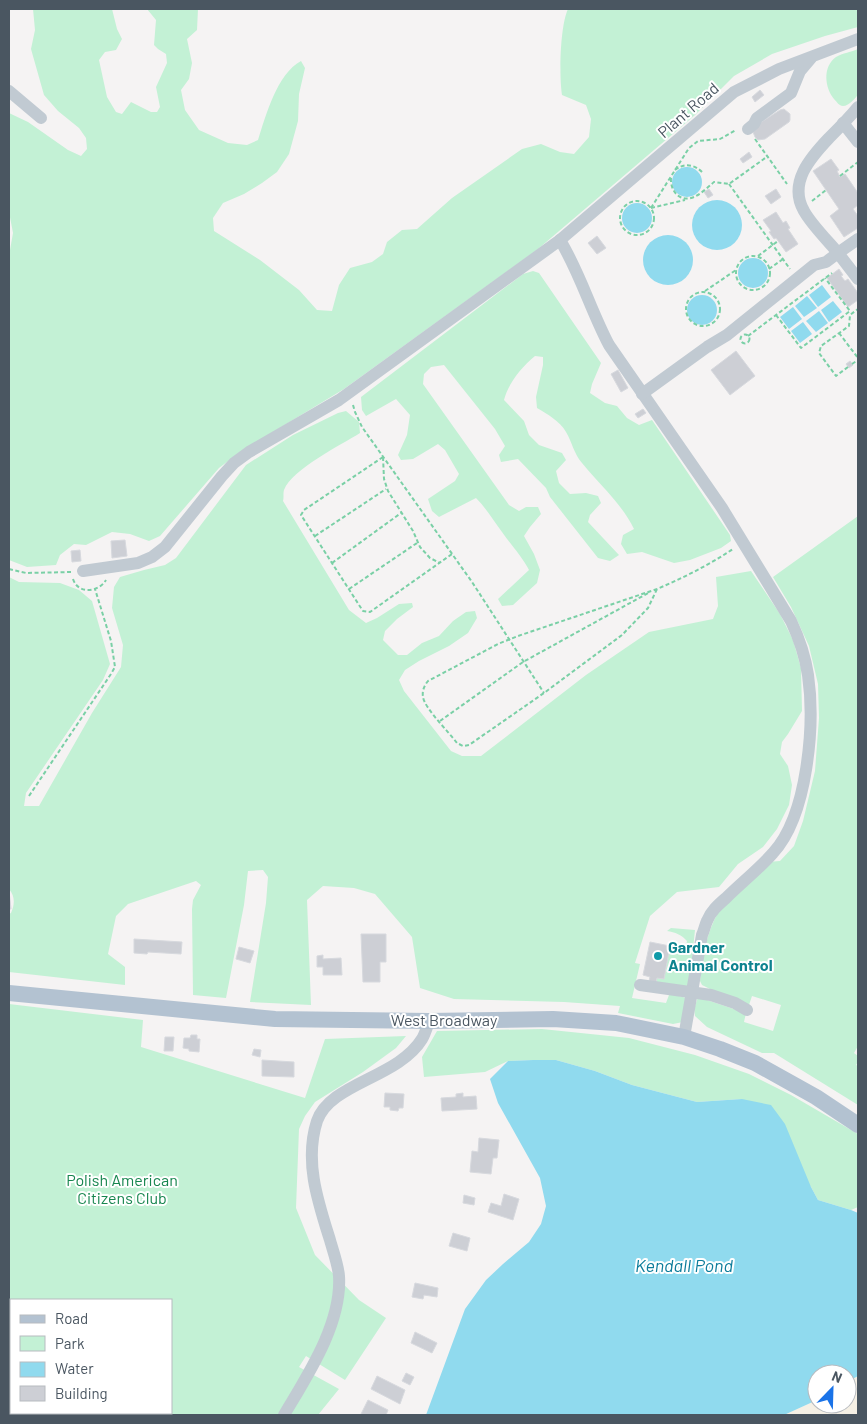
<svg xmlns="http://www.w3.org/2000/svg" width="867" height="1424" font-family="Barlow,sans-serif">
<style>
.green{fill:#c3f1d5;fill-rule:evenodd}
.sand{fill:#f5f0e5}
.water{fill:#90daee}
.building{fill:#cdcfd5;stroke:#d7d9de}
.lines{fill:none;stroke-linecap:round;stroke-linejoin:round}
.path{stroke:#7ad0a6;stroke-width:2;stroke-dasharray:4 2.5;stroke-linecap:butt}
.minor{stroke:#c1cad2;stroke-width:12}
.major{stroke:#b3c2d1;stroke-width:16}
.culture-dot{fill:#0f9aa8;stroke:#fff;stroke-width:2}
.labels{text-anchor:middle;stroke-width:4;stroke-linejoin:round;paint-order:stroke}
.street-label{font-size:16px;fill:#4a5661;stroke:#fff}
.culture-label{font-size:16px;font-weight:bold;fill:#0d838f;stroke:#fff;text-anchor:start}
.park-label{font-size:16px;fill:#17864f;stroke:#fff}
.water-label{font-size:18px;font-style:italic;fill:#0c7c9b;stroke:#fff}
</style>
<rect width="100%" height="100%" fill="#f5f3f3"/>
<g class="green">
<path d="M33,9H112L117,29L122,39L116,50L105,52L99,60L107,97L116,112L122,114L131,102L151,112H157L160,107L156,87L167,63L166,54L158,49L154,45L156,20L147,9H198L197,30L187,39L192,63L189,79L181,90L185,110L199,130L228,143L247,145L258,140C266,115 277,74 301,61L305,68L299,94L298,121L289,154L277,172L262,183L244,194L223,203L213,218L214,231L260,260L299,290L317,310L332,311L339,285L350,268L372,262L383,254L387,242L402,230L417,229L452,198L522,149L541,144L560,152L574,154L589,137L591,119L586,105L562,95C559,76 560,26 568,9H858V27L825,36L772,54L734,76L695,115L538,249L344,389L240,452L219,468L160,536L149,541L130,534L112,532L86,545L74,544L60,555L56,565L27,567L9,560V253L10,250L13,233L9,212V113L28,122L68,150L81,156L87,149L86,138L79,128L58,111L44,95L31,49L35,30Z"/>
<path d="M858,49V95C854,99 849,106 843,106C839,106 837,102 834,99C825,88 822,67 836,57C842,53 852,52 858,49Z"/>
<path d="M533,271L539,273L601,363L592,384L590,393L605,403L617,406L627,418L639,425L652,420L730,535L731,541L721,548L690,560L674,563L642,552L627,554L621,544L623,535L634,529C622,504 599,484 582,463C574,454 572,442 566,432C560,421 547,414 537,408L536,397L543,365V357L535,356C521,368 509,382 504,400L524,421L529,435L539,445L562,453L566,460L556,471L559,483L570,494L586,493L598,496L601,503L590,515L588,522L619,555L610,561L598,558L550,497L546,488L518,459L501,462L499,455L505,446L495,429L444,365L431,367L424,374L423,384L509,505L519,511L526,507H538L541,514L530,527L524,536L534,554L540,570L537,583L513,605L502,606L498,599L529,570C522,556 511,545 502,532C493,520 486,508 476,498L439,517L432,511L428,499L455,481L459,474L445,450L438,444L413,459L401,460L398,455L407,435L410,415L396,399L366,416L362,410L361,397L523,274Z"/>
<path d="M346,411L359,422L360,433C341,445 292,469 284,490C283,493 284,498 283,501L349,610L366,623L377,618L399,604L412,603L413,607L397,619L385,631L383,640L398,655H407L422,643L439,636L453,621L466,612L475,611L477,618L468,633L449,646L419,661L405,670L399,680L404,691L451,751L462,756H481L586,675L649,632L713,619L718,606L716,577L751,571L780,614L793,640L801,668L802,711L788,734L782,742L780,754L788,766L792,785L789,805L777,829L763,847L738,864L719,887L677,892L650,916L635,963L640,964L632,998L666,1003L669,995L672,994L686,998L683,1022L673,1024L618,1013L620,1006L564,1002L454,999L420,988L412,937L375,894L354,888L323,886L307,900L311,1005L250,1002L266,903L268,877L263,870L248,871L244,905L226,998L193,995L192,909L193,900L201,885L196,881L128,904L116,916L108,954L125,967V985L9,972V914L11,913C15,904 15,896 9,889V577L19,582L60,583L79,590L92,601L110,664L103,680L26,793L24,806H39L92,713L121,667L123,645L112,608L114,587L120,577L144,570L165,565L176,558L246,465L293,435L338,413Z"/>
<path d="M858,516V1046L854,1053L858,1056V1062L856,1065L858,1066V1105L774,1053H762L707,1027L695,1016L694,1009L698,997L746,1013L744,1022L773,1031L781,1005L752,996L748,1008L702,985L700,981C703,956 706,933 719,911L767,862L780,861L794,846L803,821L815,771L819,718L818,684L809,646L791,607L773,577Z"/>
<path d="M671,928L695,930L689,987L656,983L657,978L664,979L670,946L685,949L687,941C682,935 675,932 667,931Z"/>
<path d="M9,1004L143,1020L141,1047L305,1098L325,1039L406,1036L396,1048L363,1072L315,1102L305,1116L299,1129L296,1208L315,1255L359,1300L386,1318L345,1380L306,1356L299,1367L339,1389L318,1415H9ZM11,1300H171V1413H11Z"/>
<path d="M542,1029L629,1038L695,1055L749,1074L791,1095L858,1134V1207L851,1210L818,1200L811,1187L742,1099L697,1102L632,1085L595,1071L556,1060H533L508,1061L485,1072L424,1077L422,1057L437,1031Z"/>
</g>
<path class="sand" d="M858,1376V1415H784L817,1400V1404H847V1382Z"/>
<g class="water">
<circle cx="687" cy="182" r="15"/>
<circle cx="717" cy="225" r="25"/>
<circle cx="637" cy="218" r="15"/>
<circle cx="668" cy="260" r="25"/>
<circle cx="753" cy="273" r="15"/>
<path d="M822,285L831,297L818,307L809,295Z"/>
<circle cx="702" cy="310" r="15"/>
<path d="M807,296L817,308L804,317L795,306Z"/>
<path d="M833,301L842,312L829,322L821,310Z"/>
<path d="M793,307L802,319L789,329L780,317Z"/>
<path d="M819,311L828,323L816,332L806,321Z"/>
<path d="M803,322L812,334L800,343L791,331Z"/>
<path d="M533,1060H556L595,1071L632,1085L697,1102L742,1099L771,1105L785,1124L811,1187L818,1200L851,1210L858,1213V1376L847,1382V1374H817V1400L784,1415H426L465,1309L486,1280L503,1264L529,1242L541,1224L546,1206L540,1178L498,1103L490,1079L508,1061Z"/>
</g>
<g class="building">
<path d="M760,90L764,95L755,102L752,97Z"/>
<path d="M784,109L790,114V120L789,122L765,139L758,140L755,137L753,132L755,126L780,110Z"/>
<path d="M749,152L752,157L743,163L740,159Z"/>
<path d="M831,159L839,170L837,171L840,177L845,174L858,193V205L853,209L858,216V228L844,237L830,216L839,209L813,171Z"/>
<path d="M709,189L713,195L708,198L704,192Z"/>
<path d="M776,189L781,197L771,204L765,196Z"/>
<path d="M776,212L783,223L786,221L790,228L788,229L798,244L786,252L776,238L774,239L769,232L771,231L763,220Z"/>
<path d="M597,236L606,248L597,254L588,243Z"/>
<path d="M839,269L843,275L841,276L845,281L848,279L858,293V300L848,307L827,278Z"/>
<path d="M736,351L755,376L730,395L711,370Z"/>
<path d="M850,361L853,365L849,368L846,364Z"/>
<path d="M618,370L628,388L621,392L611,374Z"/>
<path d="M643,409L646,413L638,418L635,414Z"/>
<path d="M125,540L127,556L112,558L111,541Z"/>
<path d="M80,550L81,561L72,562L71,551Z"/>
<path d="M9,891L11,909H9Z"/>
<path d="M361,934H386V962H380V982H363Z"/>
<path d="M134,939L182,942L181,954L148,952L147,954L134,953Z"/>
<path d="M650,942L670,946L664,979L657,978L656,983L649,981L650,977L643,975Z"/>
<path d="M239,947L254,951L250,963L236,959Z"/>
<path d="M323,955V959L341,958L342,975H323V967H317V956Z"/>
<path d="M191,1035H197V1039H200L199,1052L189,1051V1049L183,1048L184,1038H190Z"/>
<path d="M165,1037H174L173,1051H164Z"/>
<path d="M254,1049L261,1050L260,1057L252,1055Z"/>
<path d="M262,1060L294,1062V1077L262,1076Z"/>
<path d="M385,1093L404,1094L403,1108H399L398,1111L390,1110V1107H384Z"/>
<path d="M463,1093V1097L476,1096L477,1109L442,1111L441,1098L456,1097V1094Z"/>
<path d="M479,1138L499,1140L497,1158H493L491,1174L470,1172L472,1151L478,1152Z"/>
<path d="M504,1194L519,1199L513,1220L488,1212L491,1203L501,1206Z"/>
<path d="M464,1195L475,1198L474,1205L463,1203Z"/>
<path d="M453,1233L470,1238L467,1251L449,1246Z"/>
<path d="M415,1283L438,1288L437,1297L424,1295L423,1299L412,1297Z"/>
<path d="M415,1332L437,1343L432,1353L411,1343Z"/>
<path d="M406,1373L414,1377L410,1385L402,1381Z"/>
<path d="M377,1376L405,1390L400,1404L371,1389Z"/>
<path d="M368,1400L388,1410L386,1415H365L361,1414Z"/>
</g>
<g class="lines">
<g class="path">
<path d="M755,139L787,184"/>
<path d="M675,170C684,163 694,164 702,172"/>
<path d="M840,176L858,162"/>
<path d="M671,178C670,191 680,203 694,197C701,194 708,187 714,182L729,184L768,156"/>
<path d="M729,184L790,269"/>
<path d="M812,201L826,190"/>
<circle cx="637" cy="218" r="17"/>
<path d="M651,208L689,148L698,141L720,139L736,130"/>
<path d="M651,208L685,200"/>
<path d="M758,256L778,241"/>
<circle cx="753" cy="273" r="17"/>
<path d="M769,269L783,259"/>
<path d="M705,291L736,270"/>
<circle cx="703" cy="309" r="17"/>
<path d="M776,315L801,348L850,311L825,278"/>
<path d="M839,333L858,358"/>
<circle cx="745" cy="339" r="4.5"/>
<path d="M748,336L832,273"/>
<path d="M852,364L858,360"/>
<path d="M848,367L836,376L819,353L821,346L849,326L850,315L858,309"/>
<path d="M353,405L355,412L362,427L472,582L544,693"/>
<path d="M383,457L304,510L301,515L361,608L363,611L370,612L452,554"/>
<path d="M383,457L384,479L388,491L413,531L420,547L430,558L440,563"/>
<path d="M315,536L386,489"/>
<path d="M332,563L401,513"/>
<path d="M9,569L26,573L71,572"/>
<path d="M73,579C78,595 99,592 106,580"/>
<path d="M349,589L417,543"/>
<path d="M657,589L648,608L622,635L544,693L469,745L463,746L457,743C449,732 425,709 423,697C422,691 424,686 428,681L498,644L518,636L657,589C683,578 709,565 733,549"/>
<path d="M440,721L523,662L650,592"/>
<path d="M29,796L111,674L115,667L111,641L95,589"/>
</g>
<g class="minor">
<path d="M9,91L41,118"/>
<path d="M858,107C849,118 839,128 829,138C810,158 788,183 804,211C811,224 828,241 838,253L858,239"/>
<path d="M843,123L858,142"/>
<path d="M748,129L754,124L757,118L791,93L800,71L811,58"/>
<path d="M560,240C580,273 591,311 609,345L722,508L791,621C799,638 805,655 808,675C815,724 808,815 773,853C759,869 741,883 726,898C718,905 711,911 707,921C705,925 704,931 702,935L684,1037"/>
<path d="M642,394L707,347L727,335L814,265L826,262L838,253L858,279"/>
<path d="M83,571L138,563L152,557L165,547L222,476L234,463L249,452L339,400L560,240L734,92L779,69L858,39"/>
<path d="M640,985L711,995L735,1003L747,1010"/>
<path d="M284,1415C307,1376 342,1324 339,1276C338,1264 333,1251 330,1240C318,1202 304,1161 317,1121C330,1083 398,1078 422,1039C425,1034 427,1027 429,1021"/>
</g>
<path class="major" d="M9,993L275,1019L429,1021L553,1019L616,1023L684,1037L720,1049L755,1063L816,1097L858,1125"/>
</g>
<circle class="culture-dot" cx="658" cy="956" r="5"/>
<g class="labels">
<g class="street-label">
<text transform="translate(688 110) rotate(-41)" y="6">Plant Road</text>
<text x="444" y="1026">West Broadway</text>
</g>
<g class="culture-label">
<text x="668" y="953">Gardner<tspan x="668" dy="18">Animal Control</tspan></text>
</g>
<g class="park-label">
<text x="122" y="1186">Polish American<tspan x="122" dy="18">Citizens Club</tspan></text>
</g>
<g class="water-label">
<text x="684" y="1272">Kendall Pond</text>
</g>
</g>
<rect width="867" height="1424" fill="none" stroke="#4a5661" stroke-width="20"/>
<rect x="10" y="1299" width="162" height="115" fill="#ffffff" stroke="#b7bbc0"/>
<rect x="20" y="1315" width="25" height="8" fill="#b3c2d1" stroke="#b7bbc0"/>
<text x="55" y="1324" font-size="15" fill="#4a5661">Road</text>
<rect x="20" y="1336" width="25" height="15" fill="#c3f1d5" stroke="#b7bbc0"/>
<text x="55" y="1349" font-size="15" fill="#4a5661">Park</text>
<rect x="20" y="1362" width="25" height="15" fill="#90daee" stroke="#b7bbc0"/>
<text x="55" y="1374" font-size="15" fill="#4a5661">Water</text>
<rect x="20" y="1386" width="25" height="15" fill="#cdcfd5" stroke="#b7bbc0"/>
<text x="55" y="1399" font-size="15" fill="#4a5661">Building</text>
<g transform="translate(832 1389) rotate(23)"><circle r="24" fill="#ffffff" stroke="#b7bbc0"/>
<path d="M0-4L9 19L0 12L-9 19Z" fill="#1a73e8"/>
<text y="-8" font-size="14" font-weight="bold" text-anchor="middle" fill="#4a5661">N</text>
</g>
</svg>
